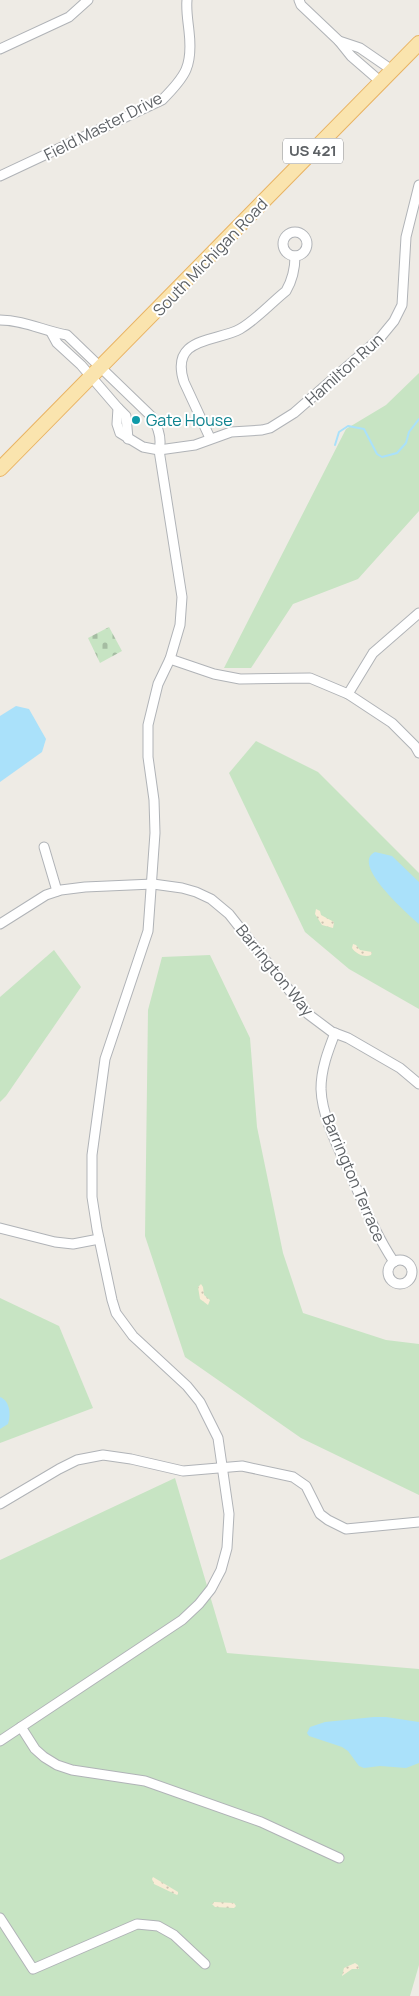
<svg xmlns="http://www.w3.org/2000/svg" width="419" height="1996" font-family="Manrope,sans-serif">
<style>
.grass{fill:#c7e4c3}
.sand{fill:url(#sand-dots)}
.cemetery{fill:url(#cemetery-stones)}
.water{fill:#aae1fa}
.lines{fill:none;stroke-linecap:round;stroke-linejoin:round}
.stream{stroke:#aae1fa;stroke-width:2}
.street-casing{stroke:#b0b3b7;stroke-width:11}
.primary-casing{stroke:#e9b363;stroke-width:16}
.street{stroke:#fff;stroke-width:9}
.primary{stroke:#fae4ae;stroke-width:14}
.culture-dot{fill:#0f9aa8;stroke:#fff;stroke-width:2}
.labels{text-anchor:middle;stroke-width:4;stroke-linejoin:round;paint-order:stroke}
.shield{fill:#fff;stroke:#8e9093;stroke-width:1}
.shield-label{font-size:15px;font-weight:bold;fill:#5d6165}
.street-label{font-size:16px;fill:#5d6165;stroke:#fff}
.culture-label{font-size:16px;fill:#0d838f;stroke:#fff;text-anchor:start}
</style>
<defs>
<pattern id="sand-dots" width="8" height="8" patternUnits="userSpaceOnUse" patternTransform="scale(1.25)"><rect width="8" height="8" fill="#f8ecd6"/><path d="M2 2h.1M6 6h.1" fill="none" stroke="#ccc3b1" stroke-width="1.8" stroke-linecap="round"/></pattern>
<pattern id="cemetery-stones" width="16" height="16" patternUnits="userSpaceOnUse" patternTransform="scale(1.25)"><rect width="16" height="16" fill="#c7e4c3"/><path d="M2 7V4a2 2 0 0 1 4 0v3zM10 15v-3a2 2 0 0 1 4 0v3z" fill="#a5bca2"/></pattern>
</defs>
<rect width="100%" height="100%" fill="#eeebe5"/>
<g class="grass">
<path d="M419,373V511L358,579L293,604L251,668H224L346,429L386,405Z"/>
<path d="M256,741L318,772L419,873V1009L349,969L305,932L229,773Z"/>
<path d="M54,950L81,987L6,1096L0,1102V997Z"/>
<path d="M210,955L250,1038L257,1127L283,1253L303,1313L386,1340L419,1344V1495L301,1438L185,1357L145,1236L148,1010L162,957Z"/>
<path d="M0,1298L59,1326L93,1408L0,1443Z"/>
<path d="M175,1478L227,1653L419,1669V1965L410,1996H0V1560Z"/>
</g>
<g class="sand">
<path d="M316,909L320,911L321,915L334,922L333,928L322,925L315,914Z"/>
<path d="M353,944L356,945L360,950L372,952L371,955C365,958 356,954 352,948Z"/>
<path d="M201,1284L203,1287L204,1295L210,1300L208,1305L200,1299L198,1287Z"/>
<path d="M153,1877L178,1892V1894L177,1895L154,1884L152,1879Z"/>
<path d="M214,1902L234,1903L236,1906L234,1908L215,1907L212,1904Z"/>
<path d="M355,1963L358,1965L359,1969H352L342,1976L344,1968Z"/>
</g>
<path class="cemetery" d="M109,627L122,651L100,663L88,638Z"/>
<g class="water">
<path d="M16,706L29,709L46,739L42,752L0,782V716Z"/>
<path d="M375,852L392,856L419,882V924C408,914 350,864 375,852Z"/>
<path d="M0,1397C10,1401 11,1414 8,1424L0,1429Z"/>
<path d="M374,1717H386L419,1722V1763L406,1768L380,1766L364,1768L359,1766L348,1751L342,1747L309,1736L307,1733L310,1727L325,1722Z"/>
</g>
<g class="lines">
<path class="stream" d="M335,445L339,432L348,426L364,429L377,454L382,457L397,453L406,443L409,432L419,419"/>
<g class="street-casing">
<g id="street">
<path d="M299,0L301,5L339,41L360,48L392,70"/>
<path d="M339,41L351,56L381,82"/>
<path d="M0,49L69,17L88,0"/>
<path d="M0,176L162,100C186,76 193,66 189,31C188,21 186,11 187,0"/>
<circle cx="295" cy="244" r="12"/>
<path d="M0,320C24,320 44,331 67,335L152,417C158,427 162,439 159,450L182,597L180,625L170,659L158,684L148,725V757L154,800L155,833L148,931L105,1059L92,1155V1197L97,1229L112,1300L116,1313L133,1336L187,1386L200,1402L218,1438L229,1514L227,1548L221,1570L211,1589L199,1604L182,1620L0,1741"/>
<path d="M51,332L57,343L81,365L118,408L117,424L120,433L143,447L159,450L195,445L231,432L262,430L270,428L294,413L380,338L394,321L402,305L406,237L419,185"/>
<path d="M118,408L126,416L128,439"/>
<path d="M210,438L184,382C169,336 217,342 240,329C257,319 271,303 286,291C293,279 295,269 295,256"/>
<path d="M170,659L214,674L240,679L310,678L348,694L392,723L415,746L419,753"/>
<path d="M348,694L373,653L419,613"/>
<path d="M44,847L57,891"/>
<path d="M0,924L46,895L61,890L85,887L153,884L182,888L196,892L211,899L229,914L308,1014L332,1032L348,1038L400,1068L419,1084"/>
<path d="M335,1033C328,1051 321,1069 321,1089C322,1118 339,1149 351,1176C364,1205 376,1235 394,1262"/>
<path d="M0,1228L55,1242L73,1244L99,1239"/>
<circle cx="400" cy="1272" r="12"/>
<path d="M0,1504L59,1469L77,1460L103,1455L131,1459L183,1471L242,1466L293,1477L306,1486L320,1514L328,1520L346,1529L419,1522"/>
<path d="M21,1727L35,1749L44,1757L57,1765L72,1770L145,1781L261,1822L339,1858"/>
<path d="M0,1918L33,1969L137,1924L158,1926L174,1935L205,1964"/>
</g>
</g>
<g class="primary-casing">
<path id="primary" d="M0,469L419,43"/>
</g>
<use href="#street" class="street"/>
<use href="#primary" class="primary"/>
</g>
<circle class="culture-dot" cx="136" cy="420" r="5"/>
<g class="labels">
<rect class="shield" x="283" y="138.5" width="60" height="25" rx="4"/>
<g class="shield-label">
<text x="313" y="156">US 421</text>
</g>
<g class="street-label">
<text transform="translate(103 126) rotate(-27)" y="6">Field Master Drive</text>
<text transform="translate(210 257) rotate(-46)" y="6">South Michigan Road</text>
<text transform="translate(344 369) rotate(-42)" y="6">Hamilton Run</text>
<text transform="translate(275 970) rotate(51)" y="6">Barrington Way</text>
<text transform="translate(354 1178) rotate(67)" y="6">Barrington Terrace</text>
</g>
<g class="culture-label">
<text x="146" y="426">Gate House</text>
</g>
</g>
</svg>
